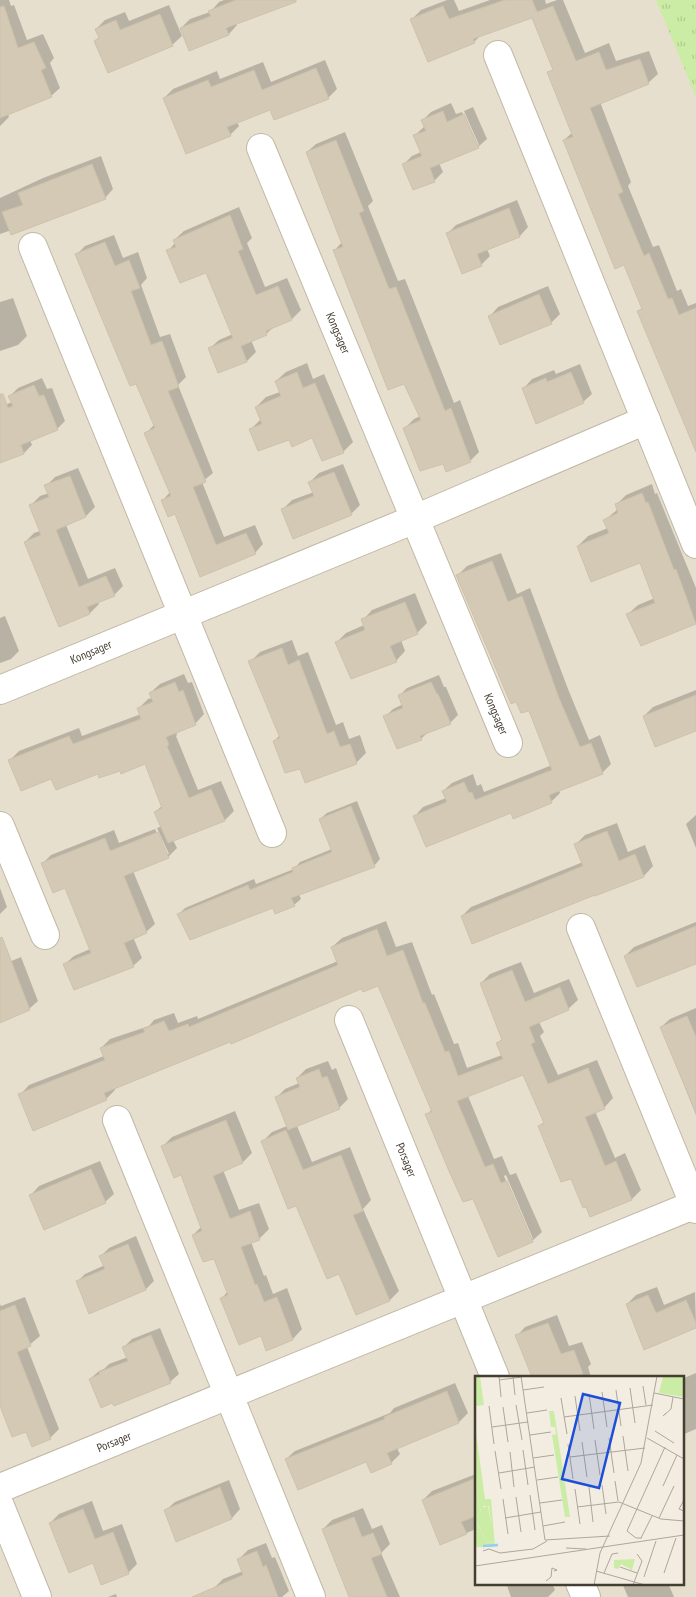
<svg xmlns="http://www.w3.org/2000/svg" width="696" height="1597" font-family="'PT Sans Narrow',sans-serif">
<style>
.residential{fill:#e7dfce;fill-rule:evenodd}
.park{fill:url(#park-tufts)}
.shadow{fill:#0003;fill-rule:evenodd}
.building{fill:#d4c9b5;stroke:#d0c1a8}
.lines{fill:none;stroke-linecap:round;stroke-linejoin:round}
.minor-casing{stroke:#c1b8a5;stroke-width:30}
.minor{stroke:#fff;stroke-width:28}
.labels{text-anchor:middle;stroke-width:5;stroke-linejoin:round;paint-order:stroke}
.street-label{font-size:12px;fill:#443d31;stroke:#fff}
.inset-river{fill:none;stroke:#95cdf7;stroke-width:2.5}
.inset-road{fill:none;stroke:#aca79a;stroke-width:1}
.view{fill:#1d4ed8;fill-opacity:0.15;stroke:#1d4ed8;stroke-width:2.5}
.inset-edge{fill:none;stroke:#443d31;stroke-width:2.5}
</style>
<defs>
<pattern id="park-tufts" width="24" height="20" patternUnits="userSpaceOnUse" patternTransform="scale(1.25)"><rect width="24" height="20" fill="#caeca4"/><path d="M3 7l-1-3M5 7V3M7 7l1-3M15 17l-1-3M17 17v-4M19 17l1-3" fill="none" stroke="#afcb8e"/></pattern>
</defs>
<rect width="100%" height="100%" fill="#f2ede0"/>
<path class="residential" d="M0,0H696V1597H0ZM476,1377H682V1583H476Z"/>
<path class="park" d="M656,0H696V97Z"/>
<g class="shadow">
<path d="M0,0H9L11,6L14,5L27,40L43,34L54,58L50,63L60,88L51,96L8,114L9,117L0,126Z"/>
<path d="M224,0H281L236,23L237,25L229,34L190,49L181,28L190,19L210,12L219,2Z"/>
<path d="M447,0H454L459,11L490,0H545L546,4L557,0H563L585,53L609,43L616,61L649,51L658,74L648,83L600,102L631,182L628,186L653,247L659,245L677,291L681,289L688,306L696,303V450L639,311L642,308L625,264L564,140L573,132L549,73L554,68L532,16L481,35L474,42L412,19L421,10Z"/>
<path d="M169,5L182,36L172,45L95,41L99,37L96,29L105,20L125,12L129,21Z"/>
<path d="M325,60L337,89L328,98L271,109L237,122L239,126L230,135L164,98L173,89L217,71L220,79L263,62L271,82Z"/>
<path d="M451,103L456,114L462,112L476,145H479L464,111L473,107L487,139L478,147L439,163L443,172L435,180L414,189L404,164L412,156L421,152L415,135L425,126L423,120L431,112Z"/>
<path d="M345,132L373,201L368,206L398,281L405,279L454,403L460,400L479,452L470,461L444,462L405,428L414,419L420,416L404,382L334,251L342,242L307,152L316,144Z"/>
<path d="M101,156L113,189L105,198L0,234V198L43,178Z"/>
<path d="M517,200L528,227L520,236L487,249L490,256L481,265L462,272L447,234L456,225Z"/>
<path d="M239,207L252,238L247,243L265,287L287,278L301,310L292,319L275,326L266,334L251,340L256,352L247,361L218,372L209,349L219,340L233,334L207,272L168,251L175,243L174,240L184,231Z"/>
<path d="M114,235L123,258L138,252L147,278L141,285L160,337L170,334L186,377L178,385L213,473L202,482L224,537L255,525L263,544L255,553L201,575L176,513L163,500L170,492L146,433L155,424L76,255L85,246Z"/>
<path d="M548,286L560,314L551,323L490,316L498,307Z"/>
<path d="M13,298L27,336L18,345L0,351V302Z"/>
<path d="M307,363L313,379L324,374L353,442L343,452L313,437L290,438L251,429L261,419L256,407L266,397L280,392L276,381L286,372Z"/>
<path d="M580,364L592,394L583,402L524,388L532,379L554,370L556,374Z"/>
<path d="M42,378L47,389L52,388L65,421L57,429L30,440L32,445L24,453L0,462V410L5,405L12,402L10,396L18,388Z"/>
<path d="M343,464L360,505L351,514L283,509L292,500L314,492L310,482L319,473Z"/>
<path d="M78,468L95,507L86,516L66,525L88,579L115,568L123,586L114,595L98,602L99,604L90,613L60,625L25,542L34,533L40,531L31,505L40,496L49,493L46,486L55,477Z"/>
<path d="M652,484L655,494L657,493L696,588V622L641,645L628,614L638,605L655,598L640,562L578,546L588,536L608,528L605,520L618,509L616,505L626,495Z"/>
<path d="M501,553L517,594L530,588L568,689L589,740L600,735L611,764L602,773L559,790L560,793L551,802L512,811L415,816L423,807L446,798L443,791L452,783L473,774L477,786L481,784L484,792L552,765L529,709L458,575L467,566Z"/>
<path d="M415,593L427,623L417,633L401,640L405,651L396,661L337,642L346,633L364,625L363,620L372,610Z"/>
<path d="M5,616L19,651L11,659L0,663V618Z"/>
<path d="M292,640L298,656L308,652L336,725L343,722L349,739L360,735L366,753L357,762L306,781L301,767L274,741L280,735L250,662L260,652Z"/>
<path d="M184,674L188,683L192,682L204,714L195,724L176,731L177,735L176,736L198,790L221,781L234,811L225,820L173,840L177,848L168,857L133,871L155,924L146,932L133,937L142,958L133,966L65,964L74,956L90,949L65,886L42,864L51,855L114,830L119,843L155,829L166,854H169L157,828L162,826L155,812L163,805L146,762L121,770L52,778L10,760L19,751L79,728L82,736L141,714L139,708L148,699L152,698L150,693L160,684Z"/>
<path d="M439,675L444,687H446L458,715L450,723L429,731L421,739L385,717L393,709L403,704L399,696L407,688Z"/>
<path d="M696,690V729L644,716L653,707Z"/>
<path d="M357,801L380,859L374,866L299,894L301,899L294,905L179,914L185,908L254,879L256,884L294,869L300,862L332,849L320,819L327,813Z"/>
<path d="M696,815V848L686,824Z"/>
<path d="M617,823L628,852L645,845L653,866L644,876L596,895L462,916L471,907L583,862L576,844L585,835Z"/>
<path d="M0,888L7,907L0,914Z"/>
<path d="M386,921L396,947L412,942L432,995L434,994L454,1044L458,1043L467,1068L502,1055L498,1043L503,1038L481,983L490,974L521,962L534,993L569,979L578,1000L568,1009L539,1022L544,1032L540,1036L558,1075L597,1060L613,1098L604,1108L595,1111L615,1158L625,1153L641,1190L632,1199L591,1216L572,1177L539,1126L544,1122L524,1073L468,1096L494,1159L502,1156L510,1175L516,1173L542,1232L532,1241L474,1198L427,1115L432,1109L379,984L362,987L115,1088V1090L106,1099L20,1095L29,1085L104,1056L101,1048L110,1039L149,1026L154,1020L174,1013L178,1023L197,1016L198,1019L338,961L332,947L342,938ZM506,1175L533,1239H530L504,1176Z"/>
<path d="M696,922V963L625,956L634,947Z"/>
<path d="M21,957L38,1001L29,1009L0,1021V966Z"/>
<path d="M696,1008V1115L661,1027L670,1019Z"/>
<path d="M328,1061L332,1070L336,1068L348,1099L339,1108L297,1126L312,1162L350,1147L371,1200L363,1209L399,1291L390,1300L357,1314L340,1273L296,1204L263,1141L272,1132L287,1126L276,1098L285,1089L299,1083L297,1078L306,1069Z"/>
<path d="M235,1111L252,1153L243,1162L223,1170L239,1210L259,1203L269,1229L260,1238L251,1242L264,1276L266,1275L273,1294L287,1288L302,1329L293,1339L267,1349L261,1335L222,1298L228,1291L215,1257L193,1235L202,1226L182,1173L163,1146L172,1137Z"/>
<path d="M100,1161L114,1194L105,1202L31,1195L39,1186Z"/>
<path d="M136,1236L154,1281L146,1289L90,1313L77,1282L85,1274L105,1265L101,1256L109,1248Z"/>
<path d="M657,1287L664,1305L695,1292L696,1327L627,1304L636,1295Z"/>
<path d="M25,1297L40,1336L27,1347L59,1429L50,1438L27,1430L0,1403V1304L1,1306Z"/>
<path d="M557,1315L569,1346L582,1342L591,1364L588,1367L591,1377H533L517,1336L525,1327Z"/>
<path d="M160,1328L179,1374L170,1382L90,1379L99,1371L104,1369L109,1364L128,1357L124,1347L132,1339Z"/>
<path d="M696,1373V1429L682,1435V1379Z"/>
<path d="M455,1383L468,1413L459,1422L397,1448L400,1454L391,1463L367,1460L286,1459L295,1451L390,1413L394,1408Z"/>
<path d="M476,1474V1529L441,1544L423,1500L432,1491Z"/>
<path d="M229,1480L240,1509L232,1518L166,1510L175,1502Z"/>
<path d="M92,1501L103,1531L122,1524L137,1564L128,1573L93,1562L50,1523L59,1514Z"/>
<path d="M363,1508L372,1529L382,1525L390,1544L381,1553L400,1597H354L323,1529L332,1520Z"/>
<path d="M266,1543L272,1558L275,1557L289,1591L282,1597H217L214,1588L223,1579L243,1571L239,1559L248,1550Z"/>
<path d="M506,1583H552L555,1590L548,1597H511Z"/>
<path d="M622,1583H668L674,1597H628Z"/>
<path d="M116,1594L117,1597H108Z"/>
</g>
<g class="building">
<path d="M236,0H296V2L226,28L229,35L189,51L180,28L211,16L208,11Z"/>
<path d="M505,0H532L537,12L553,6L576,61L599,52L606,70L640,59L649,84L590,108L623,192L618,194L644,256L649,253L668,299L672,298L679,315L696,308V452L637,311L642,309L624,265L615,269L563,140L573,137L547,72L553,70L532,18L473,39L475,43L428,62L410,19L443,6L449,19Z"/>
<path d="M4,6L18,48L34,42L46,68L41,70L52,97L0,118V7Z"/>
<path d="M160,14L173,46L108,73L94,41L99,38L95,29L116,20L120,30Z"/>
<path d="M316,68L329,99L274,120L270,110L227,127L231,136L186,154L163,98L208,80L211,87L254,70L262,90Z"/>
<path d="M443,111L447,122L464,114L479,148L430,168L435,182L413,190L402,164L422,156L413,135L426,131L421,120Z"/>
<path d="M336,140L364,211L359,213L389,289L396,287L445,411L451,408L471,462L446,472L443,464L420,471L403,428L421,420L404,384L388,390L333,250L343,247L306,152Z"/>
<path d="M92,164L106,199L11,235L2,212L23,205L18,193Z"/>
<path d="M509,208L520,237L477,254L482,266L462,274L446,233Z"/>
<path d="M230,215L243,249L238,251L256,295L278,286L292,320L266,331L267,335L241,346L247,362L218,373L208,348L233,338L206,273L180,283L166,250L176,247L173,240Z"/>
<path d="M105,242L115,266L129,260L140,288L131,291L151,345L162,341L179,387L168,391L206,482L193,487L216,545L246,533L256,554L200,577L175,514L168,517L161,500L171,496L144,433L155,428L136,384L130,386L75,254Z"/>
<path d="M539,294L552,324L500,345L488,316Z"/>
<path d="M297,372L303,388L315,383L344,453L322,461L312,438L292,447L289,440L258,451L249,429L262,424L255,407L281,396L275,381Z"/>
<path d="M571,372L584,403L536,424L522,388L546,378L547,382Z"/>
<path d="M34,385L39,396L44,395L58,430L21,445L24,454L0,463V394H3L8,408L13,406L8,396Z"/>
<path d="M334,472L352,515L293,539L281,509L314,496L308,482Z"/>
<path d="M70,476L86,517L56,530L79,587L106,576L115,596L87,607L90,614L59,627L24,542L41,535L29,505L49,497L44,485Z"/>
<path d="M642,493L646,503L648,502L674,570L676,569L696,624L641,646L626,614L655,603L640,563L591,582L577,546L609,533L603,520L618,513L615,504Z"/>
<path d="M492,561L508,602L522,596L559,698L580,747L591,743L603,774L549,795L552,803L513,819L511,813L426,847L413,816L447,802L442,791L464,782L469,793L472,792L475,800L552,770L529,711L521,713L516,702L511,704L456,575Z"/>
<path d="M405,602L418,634L390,646L397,662L351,679L335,642L365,630L361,619Z"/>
<path d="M282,648L288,665L299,660L327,734L334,731L340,747L350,744L357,764L305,783L300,769L285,773L273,741L280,738L248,661Z"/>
<path d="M175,682L179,692L183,690L196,725L166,737L169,745L167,746L189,798L211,789L225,821L168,843L154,812L162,808L145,764L121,774L120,771L99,778L98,774L56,790L51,779L21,791L8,760L69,736L73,744L141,719L137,708L153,702L149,693Z"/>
<path d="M431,682L437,694H438L451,724L420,736L422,740L397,749L383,716L403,708L398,695Z"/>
<path d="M696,695V731L655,747L643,716Z"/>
<path d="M351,806L375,867L291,898L295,906L275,914L273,908L190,940L177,914L248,885L250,890L293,872L292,868L332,852L319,819Z"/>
<path d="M607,831L619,861L635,854L644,877L595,896V895L472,944L461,916L583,866L574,844Z"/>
<path d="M158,832L169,858L124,876L147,933L124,943L134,967L74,990L63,964L91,953L65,888L53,893L41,863L105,838L110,851Z"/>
<path d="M696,926V964L637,987L624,956Z"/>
<path d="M377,929L387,956L403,950L423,1003H425L445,1052L449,1051L458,1076L503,1059L496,1043L502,1040L480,983L512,970L525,1002L560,987L569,1010L529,1027L535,1042L531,1044L548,1084L588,1068L605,1109L585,1117L605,1166L616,1161L632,1200L590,1217L586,1207L583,1208L571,1179L561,1182L538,1126L544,1123L523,1075L457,1101L485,1167L493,1164L501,1183L507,1181L533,1242L498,1257L473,1199L463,1202L449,1171L425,1114L432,1112L378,986L363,992L361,989L231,1044L230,1042L104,1093L107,1100L33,1131L18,1094L105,1060L100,1048L145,1032L143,1029L164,1021L169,1031L188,1024L189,1027L338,965L331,947Z"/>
<path d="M2,937L30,1010L0,1023V938Z"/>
<path d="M687,1016L696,1037V1113L660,1027Z"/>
<path d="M319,1069L322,1078L327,1076L340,1109L288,1130L275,1097L300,1087L296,1078Z"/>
<path d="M226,1120L243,1163L213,1176L230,1219L250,1211L260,1240L241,1247L255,1285L257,1284L264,1302L277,1297L293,1340L266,1351L261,1336L239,1345L220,1298L228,1295L214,1259L203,1262L192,1235L202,1231L181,1175L174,1178L161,1146Z"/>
<path d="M286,1130L303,1170L341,1155L363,1211L353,1215L390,1301L356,1315L339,1274L327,1279L296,1206L288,1209L261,1141Z"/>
<path d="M91,1169L106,1203L44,1230L29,1195Z"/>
<path d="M128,1244L146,1290L89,1314L76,1281L105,1269L99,1256Z"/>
<path d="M648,1295L656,1313L686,1300L696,1323V1328L644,1350L626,1304Z"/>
<path d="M15,1305L31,1346L17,1352L51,1439L32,1447L26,1432L12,1437L0,1406V1311Z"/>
<path d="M548,1323L561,1354L574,1350L583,1374L570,1377H532L515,1335Z"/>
<path d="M151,1335L171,1383L114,1406L112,1403L101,1408L89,1379L100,1374L99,1372L128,1361L122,1347Z"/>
<path d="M447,1391L459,1423L387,1453L392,1464L371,1473L366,1462L298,1490L285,1459L385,1419L384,1417Z"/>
<path d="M476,1478V1516L461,1522L467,1534L440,1545L422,1500Z"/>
<path d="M220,1487L232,1519L176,1542L164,1510Z"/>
<path d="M83,1509L95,1539L113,1532L129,1574L101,1585L93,1563L69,1573L49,1523Z"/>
<path d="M354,1517L362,1537L373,1533L382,1554L371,1558L387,1597H349L322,1529Z"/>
<path d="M257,1551L263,1567L266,1565L278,1597H192L243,1575L237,1559Z"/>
</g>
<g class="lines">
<g class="minor-casing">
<g id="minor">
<path d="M498,55L696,544"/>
<path d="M261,148L508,743"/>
<path d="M33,247L272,833"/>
<path d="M0,690L415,519L646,420"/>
<path d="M0,826L45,935"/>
<path d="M581,928L696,1209"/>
<path d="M349,1020L495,1377"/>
<path d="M117,1120L311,1597"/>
<path d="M0,1488L696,1204"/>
<path d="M0,1506L37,1597"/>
<path d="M580,1583L586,1597"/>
</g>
</g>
<use href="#minor" class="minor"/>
</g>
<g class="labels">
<g class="street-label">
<text transform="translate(338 333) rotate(67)" y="4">Kongsager</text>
<text transform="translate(91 652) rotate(-23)" y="4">Kongsager</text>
<text transform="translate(496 714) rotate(67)" y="4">Kongsager</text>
<text transform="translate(406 1160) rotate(68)" y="4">Porsager</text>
<text transform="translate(114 1442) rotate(-22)" y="4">Porsager</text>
</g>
</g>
<g transform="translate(475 1376)">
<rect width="209" height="209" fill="#f2ede0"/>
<path d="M188,0H209V21L184,17ZM160,183L157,194L146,188L143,193L139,192V184Z" fill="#caeca4"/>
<path d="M0,100L6,138L1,141L0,140ZM13,130L19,165L12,167L2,146L9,141L7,132Z" fill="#caeca4"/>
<path d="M0,0H5L9,29L0,30ZM74,35H79L95,141H90L77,59L81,58L80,51H76ZM0,49L10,123H16L20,171H0V140L6,138L0,100ZM8,130H14L18,166L12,167L2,147L9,141Z" fill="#caeca4" fill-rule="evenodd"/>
<path class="inset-river" d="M8,170L23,169"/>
<path class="inset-road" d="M24,0L26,21M46,0L70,164L135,160M38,1L40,19M24,4L47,1M168,10L171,29M155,12L160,47M48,14L69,11M141,14L146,50M127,16L132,51M179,17L209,23M114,18L119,53M100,20L105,55M86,22L92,58M41,29L47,64M14,30L19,68M28,31L33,66M52,37L72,34M191,37L188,40L196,33L198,21M89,41L178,29M17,51L53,46M180,55L199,67M55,59L76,56M148,60L153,95M134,62L139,97M172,62L209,83M120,64L125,99M107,66L112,101M93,68L98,103M48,74L53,109M20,75L26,113M35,76L39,111M95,81L170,72M58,82L79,79M24,97L60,91M62,104L83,101M140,105L143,125M127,109L131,138M188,110L202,79M114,111L118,146M100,113L105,148M55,119L60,154M41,121L46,156M28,123L33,158M209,124L204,133L209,135M65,127L87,124M102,131L144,126L186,143L209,145M30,142L66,136M184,142L199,110M68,150L90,146M166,162L177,140M167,162H161L152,155L190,71M91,172L111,173M8,175L14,173L25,177L58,173L72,165M0,190L209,159M145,191L162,197M121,195L170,209M129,197L137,178L143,177M189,197L201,162M169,201L181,165M71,205L76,201L77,192L82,194L79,195M119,209L125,177L166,87L182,0M158,209L167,185L162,178"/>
<path class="view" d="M108,18L145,27L124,112L87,103Z"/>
<rect width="209" height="209" class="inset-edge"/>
</g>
</svg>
